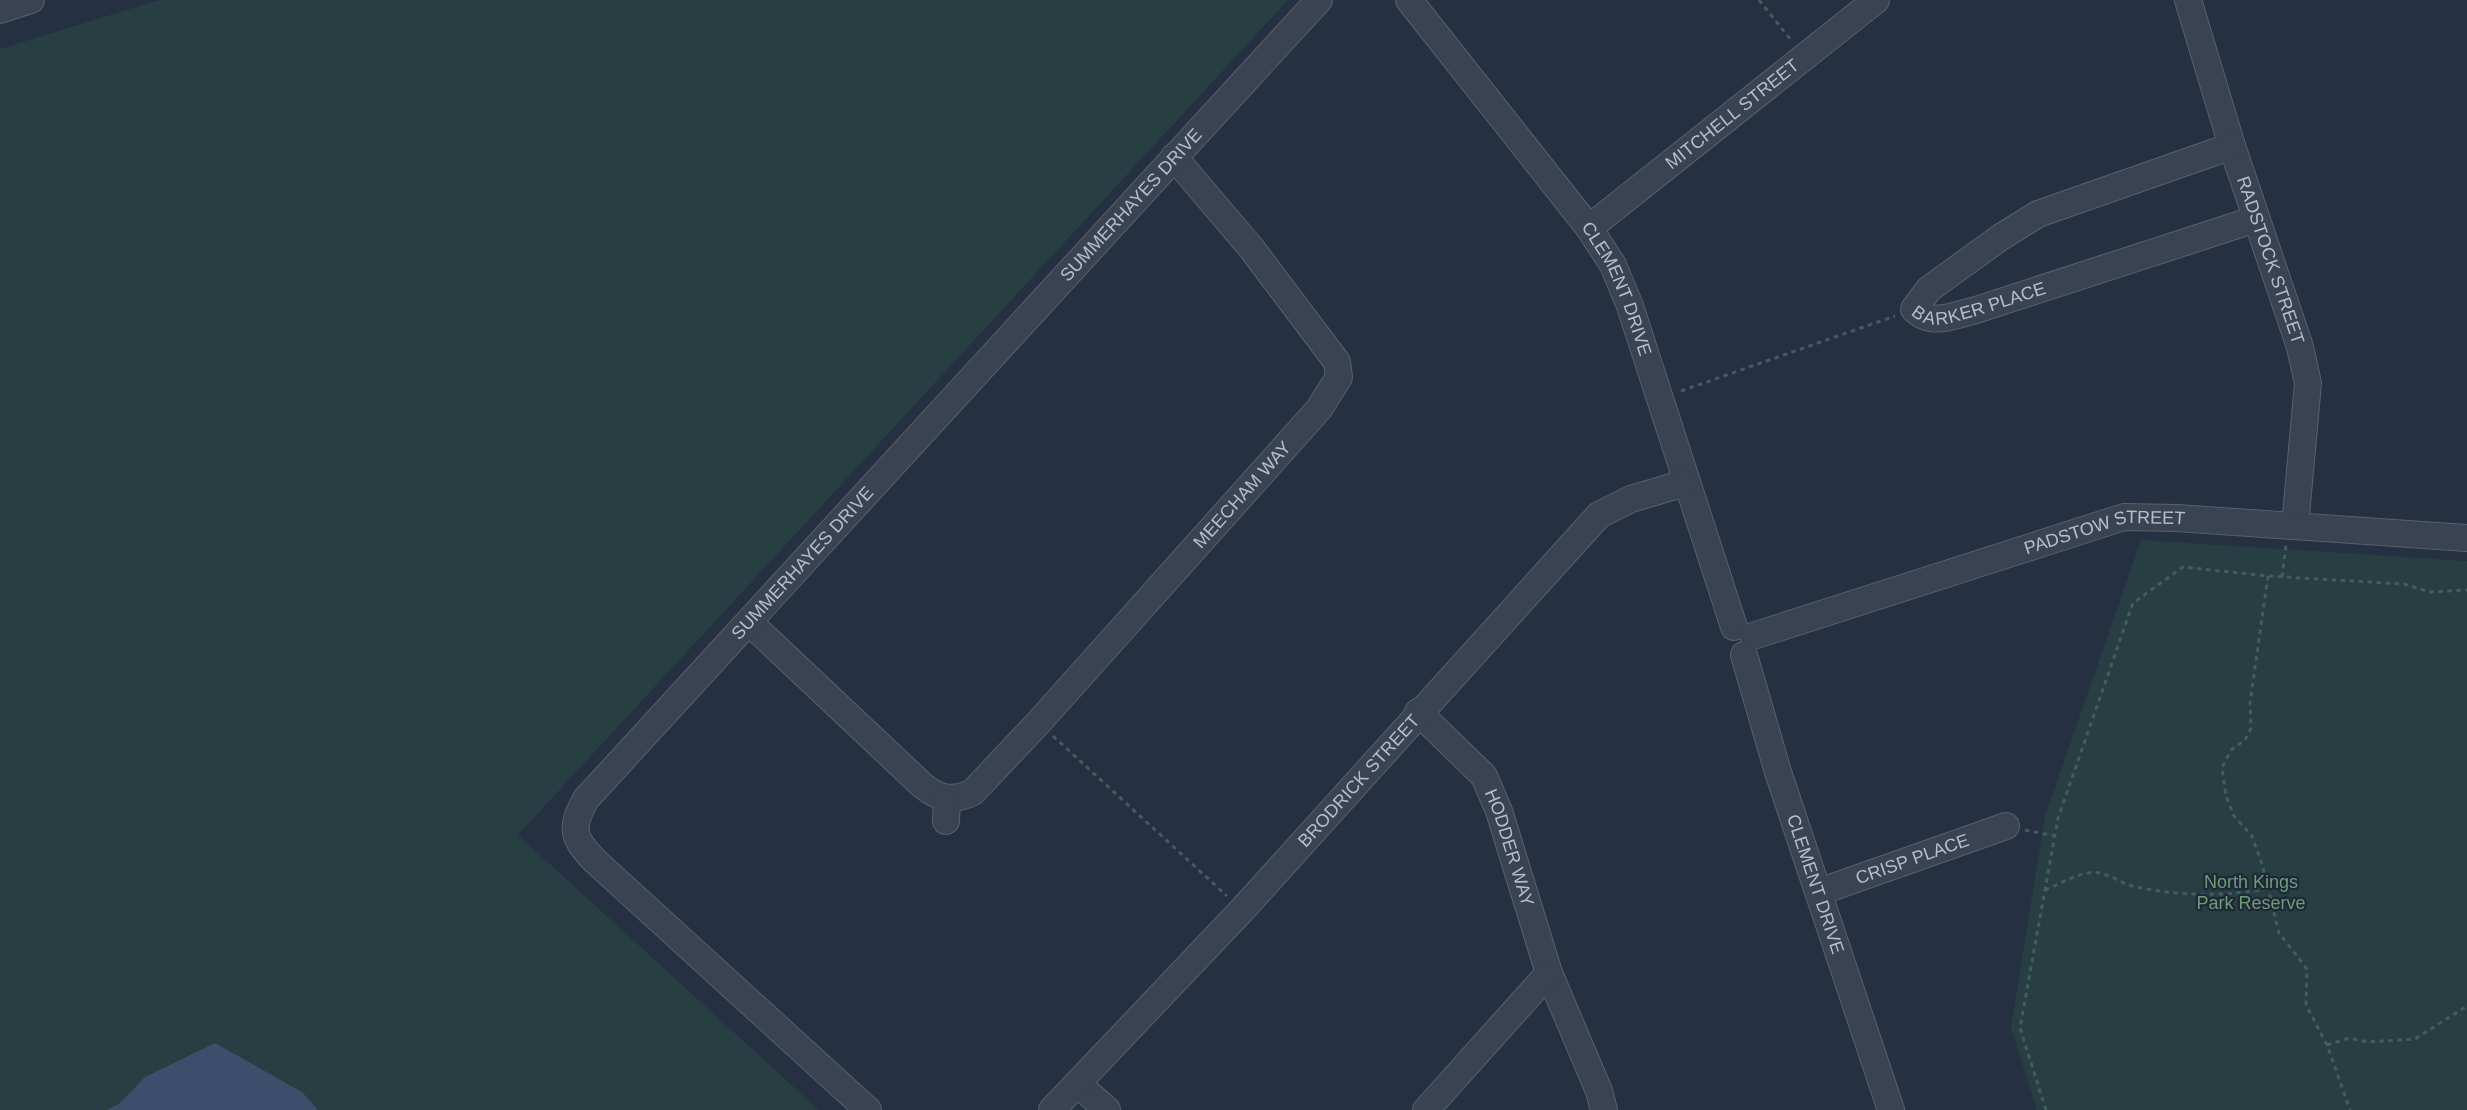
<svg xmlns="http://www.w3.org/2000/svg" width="2467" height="1110" font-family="Arial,sans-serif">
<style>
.green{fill:#273f42}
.water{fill:#3b4e6b}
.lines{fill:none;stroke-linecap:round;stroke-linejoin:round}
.minor-casing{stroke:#57616e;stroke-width:28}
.path{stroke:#455c5f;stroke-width:3;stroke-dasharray:4.5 4.5;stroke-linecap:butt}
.minor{stroke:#3a4351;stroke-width:26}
.labels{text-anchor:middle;stroke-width:4.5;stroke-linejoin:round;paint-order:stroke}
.street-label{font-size:18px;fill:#b6becb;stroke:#1e2836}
.park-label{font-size:18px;fill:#6d9d78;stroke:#1e2836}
</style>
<rect width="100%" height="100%" fill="#253142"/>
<g class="green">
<path d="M159,0H1288L518,835L819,1110H0V49Z"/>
<path d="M2141,540L2467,561V1110H2037L2011,1028L2045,816Z"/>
</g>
<path class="water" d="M215,1043L302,1092L318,1110H107L119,1104L145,1077Z"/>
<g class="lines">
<g class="minor-casing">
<g id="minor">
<path id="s1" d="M1409,0L1589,228L1613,265L1630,306L1734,627"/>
<path id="s2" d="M2188,0L2232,146L2300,347L2308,383L2295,526"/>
<path d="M0,10L31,0"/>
<path id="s3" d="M2232,146L2038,214L2001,237L1929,289L1914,309C1932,327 1954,315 1976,310L2256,219"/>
<path id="s4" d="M1589,228L1876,0"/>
<path id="s5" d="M749,622L922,785C939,799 953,802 973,792L1039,722L1319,409L1339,377L1337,362L1252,249L1174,157"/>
<path id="s6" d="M1753,636L2124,517L2177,518L2467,538"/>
<path id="s7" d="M1744,655L1778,772L1891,1110"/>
<path id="s8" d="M1418,712L1484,776L1499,811L1549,973L1599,1091L1604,1110"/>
<path d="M946,821L947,799"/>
<path id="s9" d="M1819,892L2006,826"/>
<path d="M1078,1084L1107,1110"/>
<path id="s10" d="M868,1110L595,861C572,837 570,828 586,799L1319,0"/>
<path id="s11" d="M1052,1110L1242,910L1599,515L1631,499L1685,483"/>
<path d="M1426,1110L1549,973"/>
</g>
</g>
<g class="path">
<path d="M1759,0L1791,40"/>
<path d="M1681,391L1895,316"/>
<path d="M2268,576L2250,703L2251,728L2245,740L2231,750L2222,768L2226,796L2234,816L2252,836L2262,864L2279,933L2307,969L2306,1005L2327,1045L2350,1110"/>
<path d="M2282,577L2286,545"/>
<path d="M1053,736L1227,896"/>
<path d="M2025,830L2055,836"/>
<path d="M2045,890C2058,885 2074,875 2088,873C2106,870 2117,882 2132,886C2176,896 2222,897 2266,889"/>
<path d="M2327,1045L2349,1038L2368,1042L2415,1039L2467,1006"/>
<path d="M2046,1110L2020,1028L2058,818L2133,603L2183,567L2268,576L2404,584L2430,592L2467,590"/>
</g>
<use href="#minor" class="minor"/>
</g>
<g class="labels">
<g class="street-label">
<text dy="6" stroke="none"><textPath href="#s4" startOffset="183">MITCHELL STREET</textPath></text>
<text dy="6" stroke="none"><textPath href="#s10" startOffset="1246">SUMMERHAYES DRIVE</textPath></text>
<text dy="6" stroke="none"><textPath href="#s2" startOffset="273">RADSTOCK STREET</textPath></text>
<text dy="6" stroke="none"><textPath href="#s1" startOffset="358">CLEMENT DRIVE</textPath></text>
<text dy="6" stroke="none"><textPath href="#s3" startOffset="432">BARKER PLACE</textPath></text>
<text dy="6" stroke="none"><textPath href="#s5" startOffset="694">MEECHAM WAY</textPath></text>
<text dy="6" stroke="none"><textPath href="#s6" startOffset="368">PADSTOW STREET</textPath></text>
<text dy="6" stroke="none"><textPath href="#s10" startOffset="760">SUMMERHAYES DRIVE</textPath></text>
<text dy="6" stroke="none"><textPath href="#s11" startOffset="450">BRODRICK STREET</textPath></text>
<text dy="6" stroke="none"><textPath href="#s8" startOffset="168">HODDER WAY</textPath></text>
<text dy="6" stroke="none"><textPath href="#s9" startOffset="99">CRISP PLACE</textPath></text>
<text dy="6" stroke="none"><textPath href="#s7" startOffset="240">CLEMENT DRIVE</textPath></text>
</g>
<g class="park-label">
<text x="2251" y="888">North Kings<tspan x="2251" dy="21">Park Reserve</tspan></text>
</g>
</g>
</svg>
